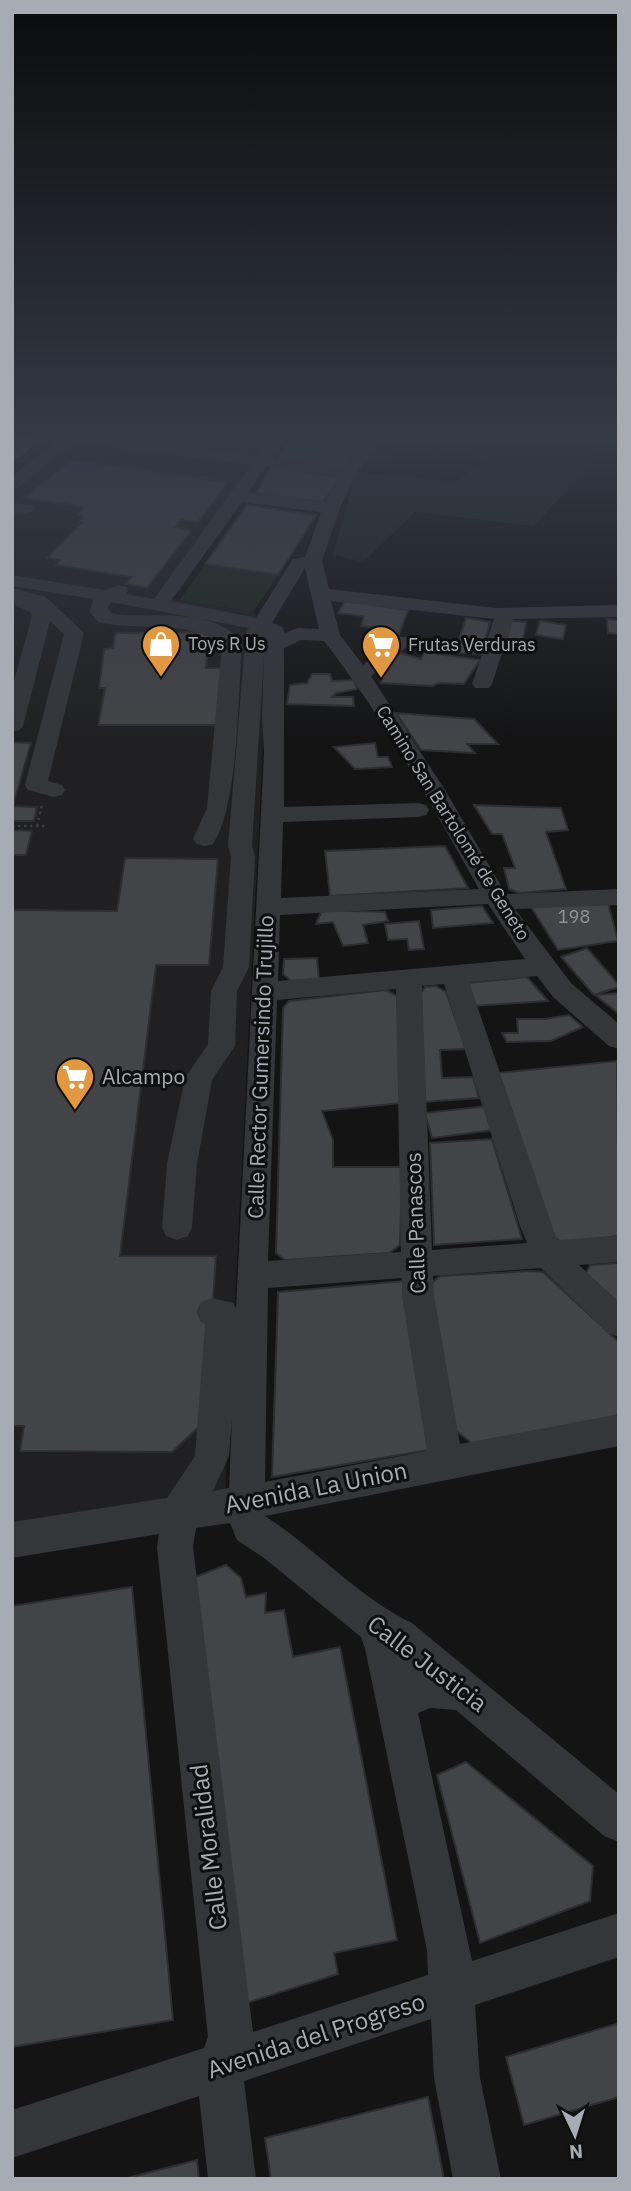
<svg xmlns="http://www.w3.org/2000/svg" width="631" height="2191" font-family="'IBM Plex Sans',sans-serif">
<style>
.built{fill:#202022}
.green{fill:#202820}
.building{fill:#434448;stroke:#2e2e31;stroke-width:2}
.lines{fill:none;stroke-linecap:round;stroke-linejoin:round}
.path{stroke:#3b3d41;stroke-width:2.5;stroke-dasharray:2.5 3.5;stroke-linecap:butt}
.minor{fill:#35363a;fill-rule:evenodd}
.highway{fill:#61656a;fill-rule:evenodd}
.labels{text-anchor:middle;stroke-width:6;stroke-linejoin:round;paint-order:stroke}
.far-poi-label{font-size:18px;fill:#a7acb4;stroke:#0f0f10;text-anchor:start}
.far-street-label{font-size:18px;fill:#a7acb4;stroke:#0f0f10}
.number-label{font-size:18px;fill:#8e9299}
.street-label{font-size:21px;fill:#a7acb4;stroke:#0f0f10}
.poi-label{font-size:21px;fill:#a7acb4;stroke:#0f0f10;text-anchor:start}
.near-street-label{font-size:24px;fill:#a7acb4;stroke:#0f0f10}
</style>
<rect width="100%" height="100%" fill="#141415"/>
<path class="built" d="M85,434H284L167,598L253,612L269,631L224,1514L12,1547V494Z"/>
<g class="green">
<path d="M411,434H582L616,437L534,526L415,512L363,562L333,555L356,472L455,482L484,462L455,451L437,459L407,450L387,463L365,462L381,437L407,439Z"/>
<path d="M205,564L278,575L253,612L180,600Z"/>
</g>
<g class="building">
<path d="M293,435L362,441L343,468L276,460Z"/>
<path d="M71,460L111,465L228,482L198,522L181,520L175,527L192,530L147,588L125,584L131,577L56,565L60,560L47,558L81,523H77L83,516L77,515L84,507L24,498Z"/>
<path d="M271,467L341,477L323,502L256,493Z"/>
<path d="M247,505L316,515L278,575L205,564Z"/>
<path d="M345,601L408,610L398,637H382L383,628L361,626L364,616L338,613Z"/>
<path d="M466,618L490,622L481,654L447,652V641L458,642Z"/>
<path d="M607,619L619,620V634L608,633Z"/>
<path d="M511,621L526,622L522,646H505Z"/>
<path d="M540,621L566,625L563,639L536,635Z"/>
<path d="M209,632L206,668H223L218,725H98L105,688H99L104,649L113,648L115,633Z"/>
<path d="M428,646L443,649L438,654L480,660L464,684L438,683L432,686L381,683L383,667L400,653L421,659Z"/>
<path d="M312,674H330L332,681L354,680L357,689L336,693L332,697H353L354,706L287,704L290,685L307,683Z"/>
<path d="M396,713L474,719L498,744H467L475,753L421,750Z"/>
<path d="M12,742L31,743L13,806L37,807L34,821H12Z"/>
<path d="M375,743L378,757H388L392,767L355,769L334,747Z"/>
<path d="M474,805L561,808L568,830L546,832L566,889L519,893L509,889L504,868H515L502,834H492Z"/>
<path d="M12,830L32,831L26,855H12Z"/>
<path d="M445,846L468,888L330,896L325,851Z"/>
<path d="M125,858L218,859L209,965H156L120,1256H216L205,1421L172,1452L20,1451L24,1426H12V910L117,911Z"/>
<path d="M608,903L618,941L558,950L531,907Z"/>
<path d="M482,906L493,923L433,928L431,910Z"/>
<path d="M322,910L385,912L388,921L363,925L368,943L343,946L333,922L316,924Z"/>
<path d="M419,921L424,949L409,950L407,939L388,940L385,924Z"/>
<path d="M587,948L619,985V987L594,995L561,957Z"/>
<path d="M317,958L319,979L291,981L283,974L284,959Z"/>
<path d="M527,977L548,1001L472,1006L467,983Z"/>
<path d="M436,986L446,992L466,1049L440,1050L442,1078L473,1077L479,1098L423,1102L421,993L425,987Z"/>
<path d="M386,990L397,996L401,1103L322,1111L333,1140V1167H402L400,1245L389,1253L285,1260L276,1253L283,1008L289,1001Z"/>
<path d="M619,993V1014L595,995Z"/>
<path d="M569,1015L583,1027L551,1041L507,1042L502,1033H518L517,1019H545Z"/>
<path d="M617,1061L619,1236L561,1242L549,1233L497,1073Z"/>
<path d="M487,1106L495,1130L432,1138L425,1113Z"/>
<path d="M492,1139L522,1239L434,1245L430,1143Z"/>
<path d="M619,1263V1306L586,1273L590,1265Z"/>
<path d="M531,1271L543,1272L619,1342V1418L474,1445L454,1429L428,1286L440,1276Z"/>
<path d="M404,1281L428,1450L272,1477L278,1292Z"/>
<path d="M226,1565L241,1578L246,1597L266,1593L265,1613L284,1610L293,1657L340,1647L397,1940L334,1953L338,1974L240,2005L193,1578Z"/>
<path d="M132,1587L173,2020L12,2047V1606Z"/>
<path d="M466,1762L593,1866L590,1901L480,1943L437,1775Z"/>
<path d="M619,2023V2097L524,2125L506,2057Z"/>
<path d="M428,2097L444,2179H271L265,2138Z"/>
<path d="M197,2160L199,2179H123Z"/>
</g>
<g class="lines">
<g class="path">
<path d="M12,826H46"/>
<path d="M37,826L42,805"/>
</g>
<g class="minor">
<path d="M41,434H84L258,456L274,434H290L273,458L344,468L361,442L322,439L314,434H379L375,449L356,474L340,508L322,561L329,589L496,608L619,605V617L513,619L492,684L489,688H475L472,684L494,619L331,601L340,635L363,665L397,637H411L414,641L371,676L445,790L506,894L619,889V905L515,909L571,983L619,1024V1049L609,1046L553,997L537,976L469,982L557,1240L619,1236V1262L579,1265L619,1302V1337L608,1333L541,1268L433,1276L434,1296L460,1444L619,1414V1446L265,1516C316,1549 358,1597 412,1623L619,1794V1842L604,1836L456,1710L430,1708L418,1713L472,1961L619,1913V1957L475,2005L480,2078L501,2179H453L434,2078L431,2019L244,2081L256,2179H208L199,2096L12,2158V2110L204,2048L208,2037L157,1547L159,1534L12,1558V1522L167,1498L195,1456L205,1324L201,1322L196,1312L201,1302L212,1298L233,1303L236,1308L264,753L262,716L264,655L252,846L255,857L249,967L237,991L235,1046L212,1080L197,1164L192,1227L188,1236L177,1240L166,1236L162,1227L167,1164L185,1078L208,1044L211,991L223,967L231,857L228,846L246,633L249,628L111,602L108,607L111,613L121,615C158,617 216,608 242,643C238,694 239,804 213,844L205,846L197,844L193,839L207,808L222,645C186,618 140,632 98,622L90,612L93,599L12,586V575L104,590L119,585L126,587L128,591L126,594L154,599L251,465L75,442L18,488L12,489V476L58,440L43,437ZM266,467L338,477L325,502L248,492ZM242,502L321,512L305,557L293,559L256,618L171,601ZM305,568L319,629L298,628L285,633L282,627L272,623ZM301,640L324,641C384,718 431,804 479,889L281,898L283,822L418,817L426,815L429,810L426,805L418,803L284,807V648ZM488,904L525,959L278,981L280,915ZM444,984L520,1226L527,1243L432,1250L422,986ZM396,989L401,1252L268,1261L277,1000ZM402,1278V1296L427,1451L265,1482L268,1288ZM232,1418L229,1488L213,1491L229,1456ZM230,1523L237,1540L264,1558L361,1637L365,1648L427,1950L428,1975L253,2032L193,1547L196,1528Z"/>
<path d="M12,503L33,505L36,509L27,514L12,513Z"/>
<path d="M12,588L46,597L84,633L48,781L62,785L65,790L62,795L54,797L28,790L25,785L64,634L50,621L23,726L19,730L12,732V688L32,616L30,612L15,605Z"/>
</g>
<path class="highway" d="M20,434H44L20,458L12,460V441Z"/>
</g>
<linearGradient id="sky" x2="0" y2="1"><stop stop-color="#0b0b0c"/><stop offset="0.59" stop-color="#343a46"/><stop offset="1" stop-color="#343a46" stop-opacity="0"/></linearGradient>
<rect width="631" height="741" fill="url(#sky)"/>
<defs>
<g id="shop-pin" transform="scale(2.0125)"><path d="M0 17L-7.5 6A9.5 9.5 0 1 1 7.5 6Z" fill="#e2983f" stroke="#0f0f10"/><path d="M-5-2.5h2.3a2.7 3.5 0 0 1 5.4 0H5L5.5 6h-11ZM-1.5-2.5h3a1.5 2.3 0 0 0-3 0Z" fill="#fff"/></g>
<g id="supermarket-pin" transform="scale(2.0125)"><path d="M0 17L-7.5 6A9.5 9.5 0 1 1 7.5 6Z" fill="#e2983f" stroke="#0f0f10"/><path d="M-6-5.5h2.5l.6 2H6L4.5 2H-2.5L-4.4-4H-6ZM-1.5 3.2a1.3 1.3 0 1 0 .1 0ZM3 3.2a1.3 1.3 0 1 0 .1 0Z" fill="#fff"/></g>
</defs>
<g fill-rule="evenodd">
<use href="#shop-pin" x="161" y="644"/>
<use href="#supermarket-pin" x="381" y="645"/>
<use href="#supermarket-pin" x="75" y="1077"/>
</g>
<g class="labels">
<g class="far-poi-label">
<text x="188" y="650">Toys R Us</text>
<text x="408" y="651">Frutas Verduras</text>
</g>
<g class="far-street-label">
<text transform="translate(453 823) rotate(58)" y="6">Camino San Bartolomé de Geneto</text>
</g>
<g class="number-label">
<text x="574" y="923">198</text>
</g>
<g class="street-label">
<text transform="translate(261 1067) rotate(-88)" y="7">Calle Rector Gumersindo Trujillo</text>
<text transform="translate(416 1223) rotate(-92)" y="7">Calle Panascos</text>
</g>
<g class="poi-label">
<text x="102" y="1084">Alcampo</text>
</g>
<g class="near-street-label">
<text transform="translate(316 1488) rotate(-11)" y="8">Avenida La Union</text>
<text transform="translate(427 1664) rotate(37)" y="8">Calle Justicia</text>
<text transform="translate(209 1847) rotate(-97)" y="8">Calle Moralidad</text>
<text transform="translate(316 2036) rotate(-18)" y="8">Avenida del Progreso</text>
</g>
</g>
<rect width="631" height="2191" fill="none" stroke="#a7acb4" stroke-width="28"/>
<g transform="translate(575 2135) rotate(176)" stroke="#0f0f10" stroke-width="5" paint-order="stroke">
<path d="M0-5L12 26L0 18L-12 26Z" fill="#a7acb4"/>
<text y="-10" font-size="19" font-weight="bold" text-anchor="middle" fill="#a7acb4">N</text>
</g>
</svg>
